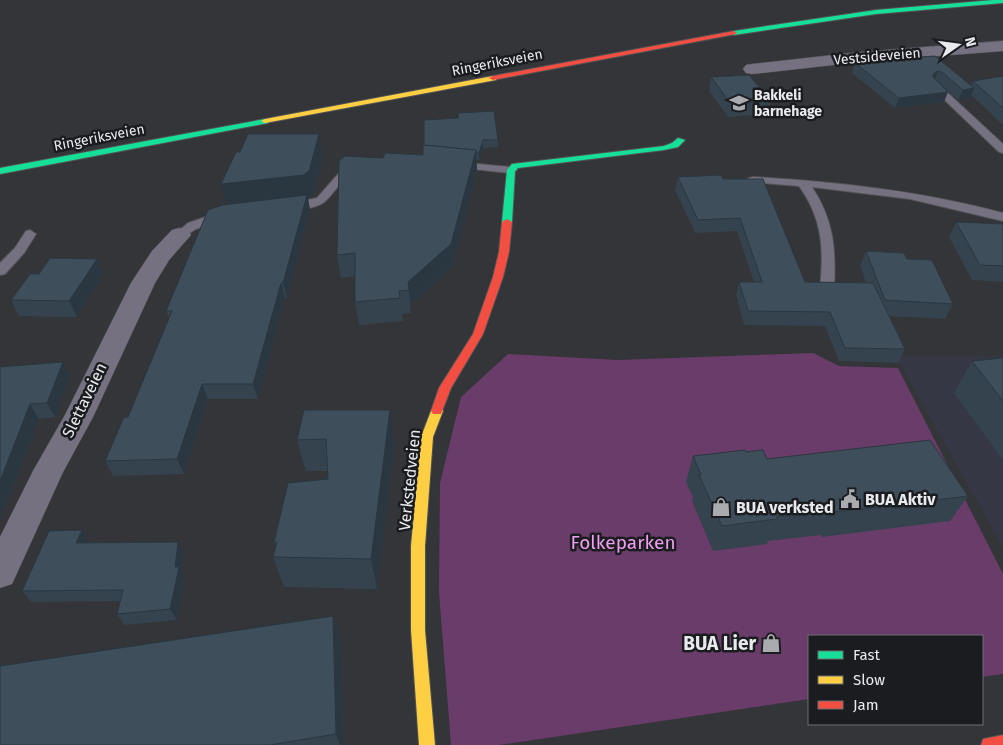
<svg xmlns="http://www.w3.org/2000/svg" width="1003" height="745" font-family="'Fira Sans',sans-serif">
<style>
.built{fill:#353844}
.green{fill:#6a3c6a}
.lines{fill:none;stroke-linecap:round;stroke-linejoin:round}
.lane-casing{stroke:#525355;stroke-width:2}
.street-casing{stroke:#525355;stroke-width:1}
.fast-casing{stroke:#525355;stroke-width:2}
.slow-casing{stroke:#525355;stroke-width:2}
.jam-casing{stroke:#525355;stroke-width:2}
.lane{fill:#767180;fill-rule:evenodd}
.street{fill:#767180;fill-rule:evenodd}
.fast{fill:#16e098;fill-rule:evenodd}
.slow{fill:#ffcf43;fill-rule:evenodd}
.jam{fill:#f24e42;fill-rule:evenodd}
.wall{fill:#35434e}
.shaded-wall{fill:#2b3740}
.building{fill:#3e4e5b;stroke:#2b3740}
.labels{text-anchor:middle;stroke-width:5;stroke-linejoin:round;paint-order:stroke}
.far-street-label{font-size:14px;fill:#e8eaee;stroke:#1b1c1f}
.far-poi-label{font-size:14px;font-weight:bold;fill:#e8eaee;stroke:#1b1c1f;text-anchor:start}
.street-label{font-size:16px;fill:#e8eaee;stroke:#1b1c1f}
.poi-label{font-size:16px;font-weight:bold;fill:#e8eaee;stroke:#1b1c1f;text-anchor:start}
.near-park-label{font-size:19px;fill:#f19df1;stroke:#1b1c1f}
.near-poi-label{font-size:19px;font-weight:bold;fill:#e8eaee;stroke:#1b1c1f;text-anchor:end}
</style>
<rect width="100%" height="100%" fill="#343539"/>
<path class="built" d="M895,355L1003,356V547Z"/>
<path class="green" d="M813,353L839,366L898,368L1003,574V674L982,677V636H809V699L499,745H451L439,592L440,483L461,397L508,354L618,360Z"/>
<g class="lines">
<g class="lane-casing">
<g id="lane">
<path d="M935,83L938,84L1003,144V153L999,152L932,88L930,86Z"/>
<path d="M457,162L511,167L517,170L511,173L453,167L451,165L453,163Z"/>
<path d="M355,166L359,167L361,169C356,174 349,175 345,179C325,199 330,206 298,210C292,210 288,212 284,207L286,204L317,198L340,172Z"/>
<path d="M753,177C838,182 921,191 1003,213V221L910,199L812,187C834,221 836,249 834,288L827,292L820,288C824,250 823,219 799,186L749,182L747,180L749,178Z"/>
<path d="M223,211L229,215L227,218L196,229L180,239L174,235L188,223Z"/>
<path d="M30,230L36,234L24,253L5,274L0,275V263L15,248L26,231Z"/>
</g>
</g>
<g class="street-casing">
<g id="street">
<path d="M1003,41V51L860,62L752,74L746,73L743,69L746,65L752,64L860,52Z"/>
<path d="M180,228L188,230L191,235L169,260L155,283L93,417L63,472L12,584L0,588V537L33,471L65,415L131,283L152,251L172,230Z"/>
</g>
</g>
<g class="fast-casing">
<g id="fast">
<path d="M994,0H1003V3L876,14L734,35L731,33L734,31L876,10Z"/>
<path d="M265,119L269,121L268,123L0,174V168Z"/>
<path d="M678,138L685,140L678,147L664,150L518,168L515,171L512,222L507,225L502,222L507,170L512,164L664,146L672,143Z"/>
</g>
</g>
<g class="slow-casing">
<g id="slow">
<path d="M493,76L497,78L496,80L265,123L261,121L265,119Z"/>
<path d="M437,407L441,408L443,411L433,437L425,546V630L435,745H419L411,630V546L421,437L431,411L433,408Z"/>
</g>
</g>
<g class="jam-casing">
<g id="jam">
<path d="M734,31L737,33L736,34L493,80L489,78L493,76Z"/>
<path d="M507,219L512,222L509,252L503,277L483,334L451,388L441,414H433L431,411L439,388L473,334L493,277L499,252L502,222Z"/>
<path d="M1003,735V745H981L983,739Z"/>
</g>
</g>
<use href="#lane" class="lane"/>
<use href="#street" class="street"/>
<use href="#fast" class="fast"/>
<use href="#slow" class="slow"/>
<use href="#jam" class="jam"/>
</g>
<g class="wall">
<path d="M935,56L971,86L973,81L1003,76V124L1001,123L971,95L970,99L958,100L938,82L944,102L895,108L852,73L855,63L907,58Z"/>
<path d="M711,77L771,101L768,114L728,117L709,91Z"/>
<path d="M458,119L498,140V147L483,148L479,160H476L477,171L453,266L410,305L411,313L402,314L403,321L359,325L355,302V276L341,278L337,255L383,158L423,155L424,145Z"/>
<path d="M323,158L313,196L308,199L310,210L287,298H285L258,399H208L184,474L113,476L105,461L128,417L169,318L166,311L227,205Z"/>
<path d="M678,177L723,179L805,282L866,283L860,266L866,251L907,259L953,304L945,319L889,316L905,349L898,363L839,361L825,326L744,325L736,295L739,282H754L737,231L695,233L675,190Z"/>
<path d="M956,222L1003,224V282L972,280L949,237Z"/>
<path d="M104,274L77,317L19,316L11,300Z"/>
<path d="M1003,358V460L954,393L972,361Z"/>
<path d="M0,367L70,376L55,417L39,419L0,521Z"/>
<path d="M304,410L395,442L377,589L284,587L273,557L276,546L274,542L328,479V471H306L297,440Z"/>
<path d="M746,452L767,459L968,496L950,521L822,537L821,535L768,541L767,544L713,551L692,501L693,497L686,482L693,456Z"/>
<path d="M89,542V543L184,554L182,571L185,578L177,620L124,625L117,614L120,601L31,602L22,591Z"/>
<path d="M333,616L342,645L344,745H0Z"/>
</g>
<g class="shaded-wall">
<path d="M938,71L934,81L929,84L933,74Z"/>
<path d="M974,88L970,99L958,100L963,90Z"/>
<path d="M948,92L944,102L895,108L899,98Z"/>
<path d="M319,134L323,158L313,196L308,199L310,210L287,298L283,283L228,209L221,184Z"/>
<path d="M483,140V148L479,160V153Z"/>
<path d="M476,150L477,171L453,266L410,305L411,313L408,282Z"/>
<path d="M97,259L104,274L77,317L69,301Z"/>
<path d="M281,283L285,298L258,399L253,384Z"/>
<path d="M63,362L70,376L55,417L47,403Z"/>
<path d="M202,384L208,399L184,474L177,459Z"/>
<path d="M30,404L39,419L0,521V481Z"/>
<path d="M390,410L395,442L377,589L371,559Z"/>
<path d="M82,530L89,542L84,555L76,543Z"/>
<path d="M178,542L184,554L182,571L185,578L177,620L170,609L175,567Z"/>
<path d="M333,616L342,645L344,745H340L336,734Z"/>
</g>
<g class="building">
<path d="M905,56L907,58L935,56L974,88L963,90L943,73L938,71L933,74V77L948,92L899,98L855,63Z"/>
<path d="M749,75L771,101L731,104L711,77Z"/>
<path d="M1003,76V108L973,81Z"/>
<path d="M494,111L498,140H483L479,153H476V150L424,145V120L458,118V113Z"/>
<path d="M248,134H319L309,171L303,175L221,184L236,152H240Z"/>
<path d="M423,145L476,150L451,244L408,282L409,290L399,291L400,298L355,302V253L337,255L339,161L345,156L383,158L385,153L423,155Z"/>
<path d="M721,175L723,179H763L805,282L873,283L905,349L845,348L830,312L748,311L739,282H762L740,218L698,220L678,177Z"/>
<path d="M307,195L283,283H281L253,384H202L177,459L105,461L124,417H128L172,311H166L208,210L223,205Z"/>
<path d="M956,222L1003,224V266L980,265Z"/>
<path d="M866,251L904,253L907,259L932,260L953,304L885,300Z"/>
<path d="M50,258L97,259L69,301L11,300L30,274H39Z"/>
<path d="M1003,358V401L972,361Z"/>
<path d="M63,362L47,403L30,404L0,481V367Z"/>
<path d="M304,410H390L371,559L273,557L277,542H274L288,483L328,479L326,439L297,440Z"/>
<path d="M930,440L968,496L835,512L833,509L777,516V519L722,526L699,475H701L693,456L745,450L746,452L763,450L767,459Z"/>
<path d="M82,530L76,543L178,542L175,567H179L170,609L117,614L123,590L22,591L49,531Z"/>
<path d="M333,616L336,734L270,745H0V666Z"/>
</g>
<defs>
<g id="school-bare" transform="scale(1.5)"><path d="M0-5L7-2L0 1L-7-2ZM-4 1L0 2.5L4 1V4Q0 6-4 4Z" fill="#a9abaf" stroke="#1b1c1f" stroke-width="2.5" paint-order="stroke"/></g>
<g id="civic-bare" transform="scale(1.5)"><path d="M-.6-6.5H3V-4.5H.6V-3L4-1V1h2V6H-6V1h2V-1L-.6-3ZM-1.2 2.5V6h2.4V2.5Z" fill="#a9abaf" stroke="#1b1c1f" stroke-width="2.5" paint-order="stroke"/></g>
<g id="shop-bare" transform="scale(1.5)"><path d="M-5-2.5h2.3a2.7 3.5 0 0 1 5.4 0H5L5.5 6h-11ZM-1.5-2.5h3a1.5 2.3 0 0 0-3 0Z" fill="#a9abaf" stroke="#1b1c1f" stroke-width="2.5" paint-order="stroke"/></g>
</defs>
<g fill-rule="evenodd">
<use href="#school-bare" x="739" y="103"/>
<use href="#civic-bare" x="850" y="499"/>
<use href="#shop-bare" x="721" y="507"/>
<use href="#shop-bare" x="771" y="643"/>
</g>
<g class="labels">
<g class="far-street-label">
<text transform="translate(877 56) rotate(-5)" y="5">Vestsideveien</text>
<text transform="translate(497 62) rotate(-11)" y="5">Ringeriksveien</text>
<text transform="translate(99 137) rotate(-11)" y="5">Ringeriksveien</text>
</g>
<g class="far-poi-label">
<text x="754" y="100">Bakkeli<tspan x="754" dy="16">barnehage</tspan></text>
</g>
<g class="street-label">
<text transform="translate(84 400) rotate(-64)" y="6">Slettaveien</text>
<text transform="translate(409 480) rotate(-84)" y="6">Verkstedveien</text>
</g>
<g class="poi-label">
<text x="865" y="505">BUA Aktiv</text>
<text x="736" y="513">BUA verksted</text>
</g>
<g class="near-park-label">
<text x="623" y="549">Folkeparken</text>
</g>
<g class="near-poi-label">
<text x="756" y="650">BUA Lier</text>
</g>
</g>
<rect x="808" y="635" width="175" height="90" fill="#1b1c1f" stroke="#6d6e72"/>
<rect x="818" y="651" width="25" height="8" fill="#16e098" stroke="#6d6e72"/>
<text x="853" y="660" font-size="15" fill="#e8eaee">Fast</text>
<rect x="818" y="676" width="25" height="8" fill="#ffcf43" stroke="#6d6e72"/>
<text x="853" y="685" font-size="15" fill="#e8eaee">Slow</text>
<rect x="818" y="701" width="25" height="8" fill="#f24e42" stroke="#6d6e72"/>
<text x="853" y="710" font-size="15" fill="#e8eaee">Jam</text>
<g transform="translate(958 45) rotate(76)" stroke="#1b1c1f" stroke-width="4" paint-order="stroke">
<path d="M0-4L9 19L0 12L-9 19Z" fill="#e8eaee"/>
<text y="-8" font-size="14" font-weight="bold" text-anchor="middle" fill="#e8eaee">N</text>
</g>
</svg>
